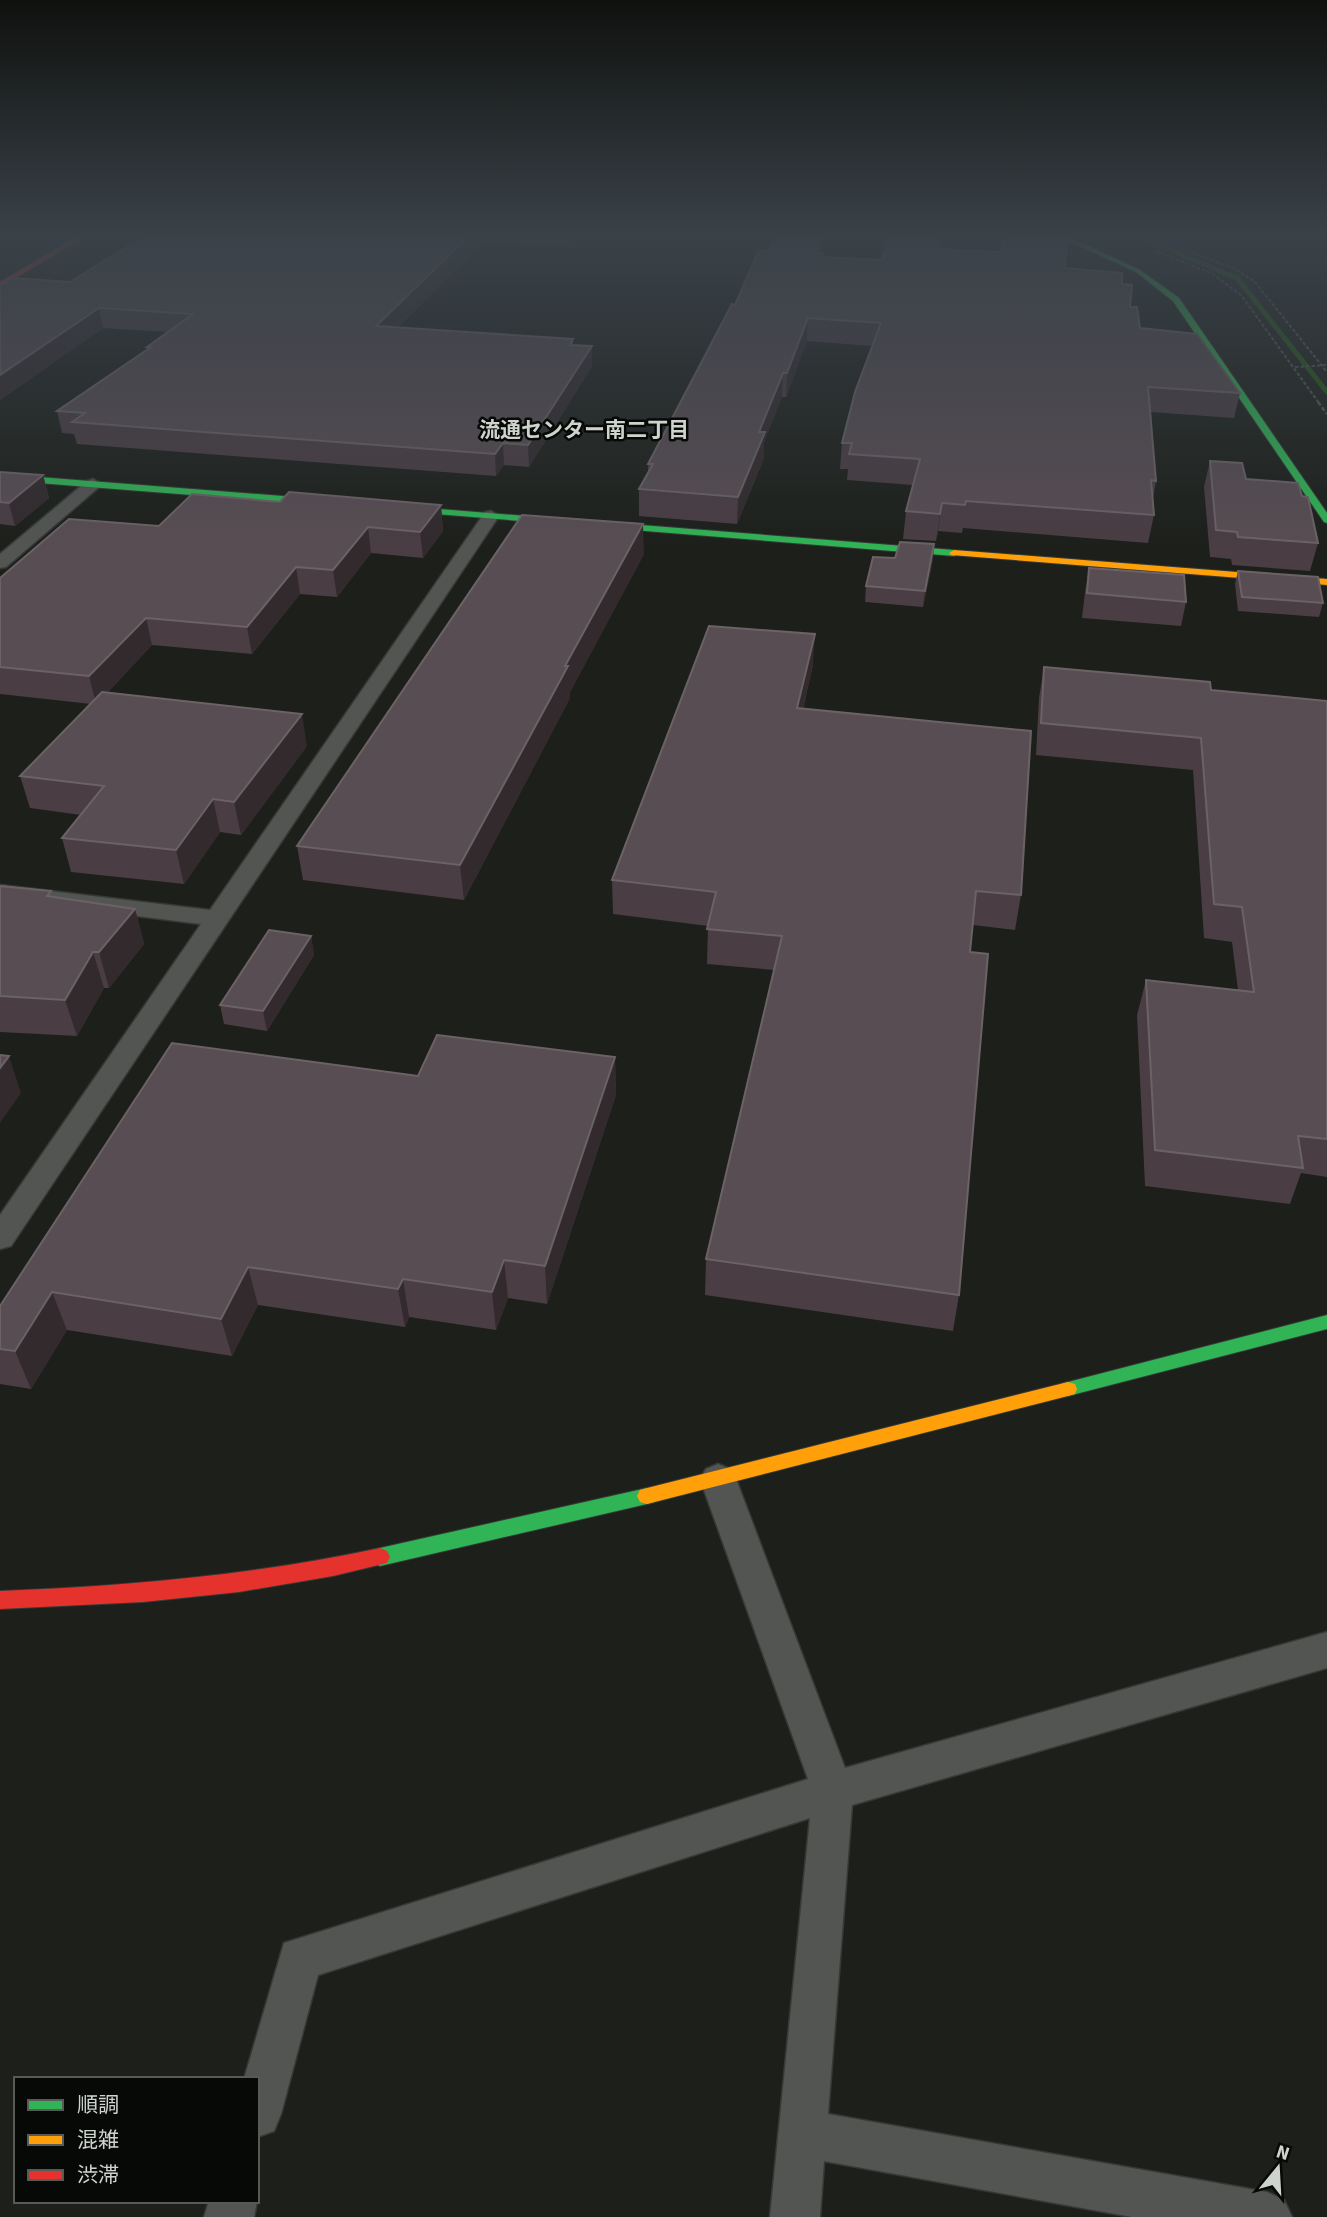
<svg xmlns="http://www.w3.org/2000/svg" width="1327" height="2217" font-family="'Source Sans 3','Noto Sans JP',sans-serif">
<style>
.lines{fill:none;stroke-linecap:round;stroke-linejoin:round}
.stream{stroke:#235813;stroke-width:5}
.street-casing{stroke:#363936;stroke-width:3}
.fast-casing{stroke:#363936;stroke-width:2}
.slow-casing{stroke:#363936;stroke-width:2}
.jam-casing{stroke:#363936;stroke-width:2}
.path-far1{stroke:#555754;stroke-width:2;stroke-dasharray:3.5 2;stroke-linecap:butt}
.path{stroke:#555754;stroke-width:2.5;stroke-dasharray:4.5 2;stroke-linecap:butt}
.street{fill:#535552;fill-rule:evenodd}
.fast{fill:#30b455;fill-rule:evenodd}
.slow{fill:#ff9f0a;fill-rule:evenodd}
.jam{fill:#e5322d;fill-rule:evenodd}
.wall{fill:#4a3d44}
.shaded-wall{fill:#322a2d}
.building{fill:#584d53;stroke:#6b6266;stroke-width:2}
.labels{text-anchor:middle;stroke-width:5;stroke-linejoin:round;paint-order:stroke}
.far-neighbourhood-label{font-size:21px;font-weight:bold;fill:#cfd3ce;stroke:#070907}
</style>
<rect width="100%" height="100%" fill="#1c1f1a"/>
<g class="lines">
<path class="stream" d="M1139,237L1237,278L1327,392"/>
<g class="street-casing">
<g id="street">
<path d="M93,479L101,484L99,487L6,567L0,568V554L87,481Z"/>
<path d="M491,511L499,516L11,1246L0,1249V1215L201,924L0,899V885L210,910L485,512Z"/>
<path d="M718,1464L730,1469L736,1479L845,1768L1327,1632V1668L852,1805L828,2114L1267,2192L1284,2200L1292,2217H1132L824,2161L820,2217H770L810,1818L318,1975L281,2114L274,2131L257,2137V2079H244L284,1943L808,1779L700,1479L706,1469Z"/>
<path d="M209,2201H257L254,2217H204Z"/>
</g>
</g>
<g class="fast-casing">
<g id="fast">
<path d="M1060,237H1069L1140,270L1179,298L1327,513V523L1324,522L1173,301L1136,272Z"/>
<path d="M0,474L333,500L338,503L333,506L0,480Z"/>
<path d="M389,505L954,550L959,553L954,556L386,510L384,508Z"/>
<path d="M1327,1315V1329L1068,1396L1061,1394L1059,1389L1061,1384L1068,1382Z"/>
<path d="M647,1488L654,1490L657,1496L654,1502L647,1504L380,1566L373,1563L370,1557L373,1551L380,1548Z"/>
</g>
</g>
<g class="slow-casing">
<g id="slow">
<path d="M954,550L1327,579V585L951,555L949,553Z"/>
<path d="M1068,1382L1075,1384L1077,1389L1075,1394L1068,1396L647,1504L640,1502L637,1496L640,1490L647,1488Z"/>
</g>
</g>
<g class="jam-casing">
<g id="jam">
<path d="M77,237H85L0,287V282Z"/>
<path d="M380,1548L387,1551L390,1557L387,1563L333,1576L239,1592L143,1602L0,1609V1591C128,1586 254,1575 380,1548Z"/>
</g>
</g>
<g class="path-far1">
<path d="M1149,237L1233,268L1255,282L1327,372"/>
<path d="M1156,251L1211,273L1241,295L1319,403"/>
<path d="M1295,367L1327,365"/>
</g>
<path class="path" d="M1318,402L1327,414"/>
<use href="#street" class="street"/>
<use href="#fast" class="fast"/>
<use href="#slow" class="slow"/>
<use href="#jam" class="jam"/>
</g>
<g class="wall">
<path d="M143,237H585L575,247L483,242L397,328L573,339V345L592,366L529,467L504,465L496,476L77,444L74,434L62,433L57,411L147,350V347L168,332L103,328L0,400V286L70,282Z"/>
<path d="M775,237H831L822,257L882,260L888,237H942L940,249L1065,268L1122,284L1130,307L1140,328L1240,393L1234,418L1151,412L1156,481L1153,499L1154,515L1148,543L963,528L962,533L938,531L936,541L903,539L906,511L913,485L847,480L848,469H840L842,443L872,346L807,341L786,397H782L764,442V458L737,524L639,516V489L648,473V464L735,305Z"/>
<path d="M1210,461L1246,479L1302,496L1318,543L1310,571L1232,565L1231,559L1210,557L1204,487Z"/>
<path d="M0,472L43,475L49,498L15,526L0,524Z"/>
<path d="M280,502L441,505L443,531L423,558L371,553L337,597L300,594L252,654L152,645L107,693L307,746L241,835L220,832L184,884L71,872L62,838L81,815L30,808L20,776L91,704L0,694V578L159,526Z"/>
<path d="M644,554L570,692V698L464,900L303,880L297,846Z"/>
<path d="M933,560L923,607L865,602L866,586Z"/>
<path d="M1089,568L1186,602L1181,626L1082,618L1085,592Z"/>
<path d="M1238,571L1323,603L1319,617L1238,611L1235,584Z"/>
<path d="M813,665L803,709L1021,895L1015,930L973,925L970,952L959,1295L953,1331L705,1295L706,1259L774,970L707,964L708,926L613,914L612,880Z"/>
<path d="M1044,667L1211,690L1327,701V1177L1301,1173L1290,1204L1145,1186L1137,1015L1146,980L1238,990L1232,942L1204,938L1193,770L1036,755L1039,698Z"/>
<path d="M0,886L52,897L135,909L144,944L109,988H104L77,1036L0,1032Z"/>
<path d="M311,936L314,955L267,1031L224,1024L220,1005Z"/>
<path d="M615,1057L616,1095L547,1304L508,1298L496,1330L409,1317L405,1327L258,1305L232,1356L67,1330L31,1389L0,1384V1306L418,1076Z"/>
</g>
<g class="shaded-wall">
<path d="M468,237H482L483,242L378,346L376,326Z"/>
<path d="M574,237H585L575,247Z"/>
<path d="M823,237H831L823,256L821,275L816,253Z"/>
<path d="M940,237H942L935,270L937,249Z"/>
<path d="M99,308L103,328L0,400V375Z"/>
<path d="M808,318L807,341L786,397L787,373Z"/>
<path d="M592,346V366L529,467L528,445Z"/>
<path d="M783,373L782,397L764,442V458L737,524L738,497L759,432Z"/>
<path d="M503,443L504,465L496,476L495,454Z"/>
<path d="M43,475L49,498L15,526L9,503Z"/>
<path d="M942,503L938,531L936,541L940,514Z"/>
<path d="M441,505L443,531L423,558L420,532Z"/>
<path d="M643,524L644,554L570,692V698L464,900L460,865L565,666Z"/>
<path d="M368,527L371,553L337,597L333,570Z"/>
<path d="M934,544L933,560L923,607L925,591Z"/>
<path d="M296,567L300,594L252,654L247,627Z"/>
<path d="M146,618L152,645L96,704L89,676Z"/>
<path d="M815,634L813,665L795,740L797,708Z"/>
<path d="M302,714L307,746L241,835L234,802Z"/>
<path d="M213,799L220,832L184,884L176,850Z"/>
<path d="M135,909L144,944L109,988L99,952Z"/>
<path d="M311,936L314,955L267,1031L263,1011Z"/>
<path d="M93,952L104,988L77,1036L65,1000Z"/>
<path d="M9,1056L21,1093L0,1123V1068Z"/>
<path d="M615,1057L616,1095L547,1304L545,1266Z"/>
<path d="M504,1260L508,1298L496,1330L492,1292Z"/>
<path d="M248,1267L258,1305L232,1356L221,1319Z"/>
<path d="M403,1279L409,1317L405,1327L398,1289Z"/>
<path d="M52,1292L67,1330L31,1389L15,1351Z"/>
</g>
<g class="building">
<path d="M143,237H468L376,326L573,339L570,345L592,346L528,445L503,443L495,454L72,422L85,413L57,411L151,347H147L193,314L99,308L0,375V286L13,278L70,282Z"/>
<path d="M775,237H823L816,253H823L821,257L882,260L888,237H940L937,249L1001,252L1004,237H1067L1065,268L1122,273V284L1132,285L1130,307H1137L1140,328L1197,334L1240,393L1148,387L1156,481L1151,480L1154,515L966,501L965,505L942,503L940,514L906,511L920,459L849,454L852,443H842L855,392L881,323L808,318L787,373H783L759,432H765L738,497L639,489L653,464H648L732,304L735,305L759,250L768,251Z"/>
<path d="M1210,461L1242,463L1246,479L1298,483L1302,496L1308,497L1318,543L1238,537L1237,532L1216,530Z"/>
<path d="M0,472L43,475L9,503L0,502Z"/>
<path d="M289,492L441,505L420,532L368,527L333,570L296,567L247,627L146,618L89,676L0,667V578L69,519L159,526L192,494L280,502Z"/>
<path d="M522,515L643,524L565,666H568L460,865L297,846Z"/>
<path d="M900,542L934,544L925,591L866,586L873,557L895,558Z"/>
<path d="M1089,568L1184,575L1186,602L1087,593Z"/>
<path d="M1238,571L1318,577L1323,603L1242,597Z"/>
<path d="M709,626L815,634L797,708L1031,731L1021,895L976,891L970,952L988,954L959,1295L706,1259L782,936L707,929L716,892L612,880Z"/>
<path d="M1044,667L1210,682L1211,690L1327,701V1139L1298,1136L1303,1168L1155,1150L1146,980L1254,992L1242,907L1214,904L1201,738L1041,723Z"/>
<path d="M102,692L302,714L234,802L213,799L176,850L62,838L104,786L20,776Z"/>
<path d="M0,886L51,891L47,896L135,909L99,952H93L65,1000L0,996Z"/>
<path d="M269,930L311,936L263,1011L220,1005Z"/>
<path d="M437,1035L615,1057L545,1266L504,1260L492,1292L403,1279L398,1289L248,1267L221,1319L52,1292L15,1351L0,1349V1306L172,1043L418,1076Z"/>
<path d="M0,1055L9,1056L0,1068Z"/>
</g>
<linearGradient id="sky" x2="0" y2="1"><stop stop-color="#0f110e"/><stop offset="0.43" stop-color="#3a4249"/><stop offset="1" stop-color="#3a4249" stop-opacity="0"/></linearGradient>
<rect width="1327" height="548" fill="url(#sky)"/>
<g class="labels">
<g class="far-neighbourhood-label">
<text x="584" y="437">流通センター南二丁目</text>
</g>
</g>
<rect x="14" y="2077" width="245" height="126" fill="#070907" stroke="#575a57" stroke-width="2"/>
<rect x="28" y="2100" width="35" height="10" fill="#30b455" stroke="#575a57" stroke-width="2"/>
<text x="77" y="2112" font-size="21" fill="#cfd3ce">順調</text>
<rect x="28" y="2135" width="35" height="10" fill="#ff9f0a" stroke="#575a57" stroke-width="2"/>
<text x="77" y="2147" font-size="21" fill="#cfd3ce">混雑</text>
<rect x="28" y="2170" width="35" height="10" fill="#e5322d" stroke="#575a57" stroke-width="2"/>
<text x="77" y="2182" font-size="21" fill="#cfd3ce">渋滞</text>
<g transform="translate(1278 2168) rotate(18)" stroke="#070907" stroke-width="5" paint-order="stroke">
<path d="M0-5L12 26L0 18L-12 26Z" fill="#cfd3ce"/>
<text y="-10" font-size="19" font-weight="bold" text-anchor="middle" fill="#cfd3ce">N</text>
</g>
</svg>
